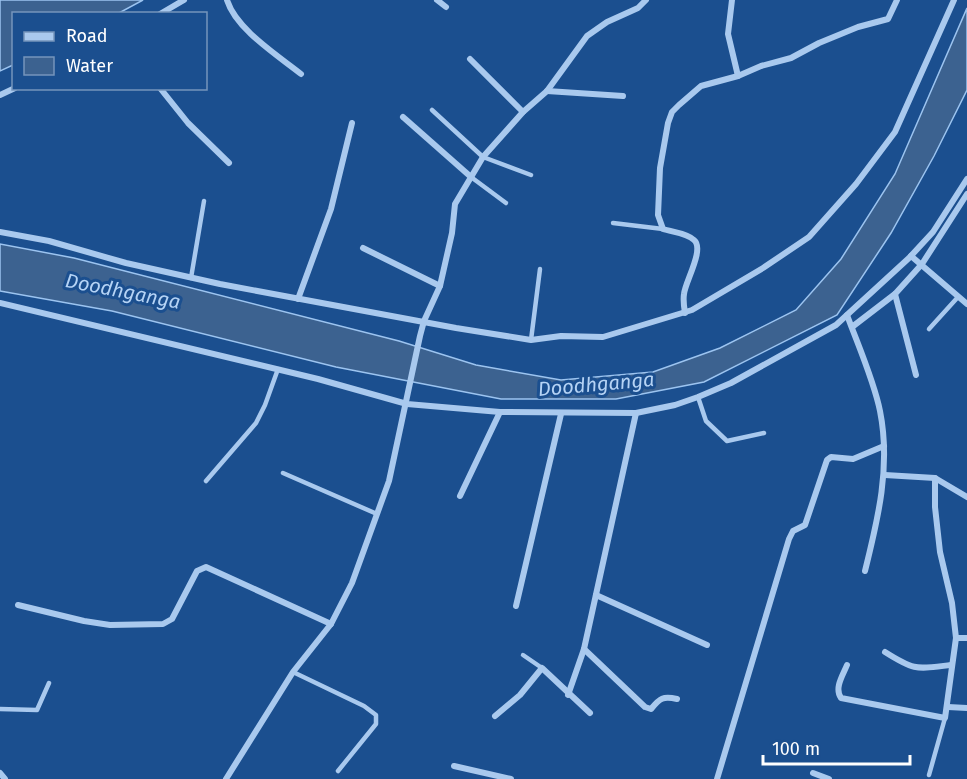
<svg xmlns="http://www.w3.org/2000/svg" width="967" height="779" font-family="'Fira Sans',sans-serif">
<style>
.water{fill:#3c6290;stroke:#9cc4f0;stroke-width:1.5}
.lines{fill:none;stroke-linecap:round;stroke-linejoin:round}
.lane{stroke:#a9c9ee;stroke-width:4.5}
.street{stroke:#a9c9ee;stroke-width:6}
.labels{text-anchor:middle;stroke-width:6;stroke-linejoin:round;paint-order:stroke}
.water-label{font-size:20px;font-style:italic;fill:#b5d3f5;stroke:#1b4f8f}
</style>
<rect width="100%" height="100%" fill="#1b4f8f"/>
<g class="water">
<path d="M0,0H143L119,13L14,14L13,65L0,71Z"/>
<path d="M967,8V90L934,156L891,233L837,315L704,382L616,399H501L336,367L112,311L0,291V244L74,258L399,341L476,365L561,380L653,372L720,348L796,310L841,259L895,174Z"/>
</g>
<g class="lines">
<g class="lane">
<path d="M432,110L483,157L531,175"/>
<path d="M471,177L506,203"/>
<path d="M613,223L663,229"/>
<path d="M191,278L204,201"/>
<path d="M929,329L958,297"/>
<path d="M531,340L540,269"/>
<path d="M698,397L706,421L727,441L764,433"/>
<path d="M283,473L377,514"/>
<path d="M206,481L256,423L265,405L278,369"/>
<path d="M523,655L542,668"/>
<path d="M293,672L364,706L376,715V724L338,771"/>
<path d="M0,709L37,710L49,683"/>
<path d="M929,775L945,718"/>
</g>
<g class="street">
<path d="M227,0C236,29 277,55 301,74"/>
<path d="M437,0L446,7"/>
<path d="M732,0L728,34L738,76"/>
<path d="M160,14L184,0"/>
<path d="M470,59L523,112"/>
<path d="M160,88L188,123L229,163"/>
<path d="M547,91L623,96"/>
<path d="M0,95L15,88"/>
<path d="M403,117L471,177"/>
<path d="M0,232L49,241L126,263L220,284L456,328L531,340L561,336L603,337L692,310L763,268L809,237L856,184L895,132L954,0"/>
<path d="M363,248L440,286"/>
<path d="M911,256L967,304"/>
<path d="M298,299L331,209L352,123"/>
<path d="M0,303L318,379L407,404L500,412L636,413L675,405L698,397L731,383L836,325L909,258L933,232L967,179"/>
<path d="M685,313C684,307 683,300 684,294C685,282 705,249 694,240C687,233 672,232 663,229L658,215L660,168L668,123L672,112L679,105L701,86L738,76L761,66L791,58L819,43L858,27L888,19L897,0"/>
<path d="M847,315C858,345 874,381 880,411C891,466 878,519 865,571"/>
<path d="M852,327L895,294"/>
<path d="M916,375L895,294L922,264L967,194"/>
<path d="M885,475L935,478L967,497"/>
<path d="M460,496L500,412"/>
<path d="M596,595L707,645"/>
<path d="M18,605L84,621L110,625L163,624L172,619L197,571L206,567L331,624"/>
<path d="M516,606L561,414"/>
<path d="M956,638H967"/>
<path d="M584,649L645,707L651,709C660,698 663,696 677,699"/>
<path d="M885,652C915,671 916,669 951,665"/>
<path d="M847,665C843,675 834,688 841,698L945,718L956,638L952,603L940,552L935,507V478"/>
<path d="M568,695L584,649L636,413"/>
<path d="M948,707L967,708"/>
<path d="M495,716L520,695L542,668L590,713"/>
<path d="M454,766L511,779"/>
<path d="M0,773L5,779"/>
<path d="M813,773L829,779"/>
<path d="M226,779L293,672L331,624L352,583L389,481L420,336L424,321L440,286L452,233L455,204L483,157L523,112L547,91L587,36L607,22L638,8L646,0"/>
<path d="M717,779L789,539L793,531L805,525L827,460L831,457L853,459L884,446"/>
</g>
</g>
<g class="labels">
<g class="water-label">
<text transform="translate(123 291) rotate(11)" y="7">Doodhganga</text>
<text transform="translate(596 384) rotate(-5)" y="7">Doodhganga</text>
</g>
</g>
<rect x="12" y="12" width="195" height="78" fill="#1b4f8f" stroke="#7695bc" stroke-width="1.5"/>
<rect x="24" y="32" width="30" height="9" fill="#a9c9ee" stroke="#7695bc" stroke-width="1.5"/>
<text x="66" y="42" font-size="18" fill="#ffffff">Road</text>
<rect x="24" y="57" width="30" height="18" fill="#3c6290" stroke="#7695bc" stroke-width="1.5"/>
<text x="66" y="72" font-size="18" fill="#ffffff">Water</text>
<path d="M763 755v9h147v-9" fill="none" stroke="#ffffff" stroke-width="3"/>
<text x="772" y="755" font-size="18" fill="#ffffff" stroke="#1b4f8f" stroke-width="4.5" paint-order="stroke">100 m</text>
</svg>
